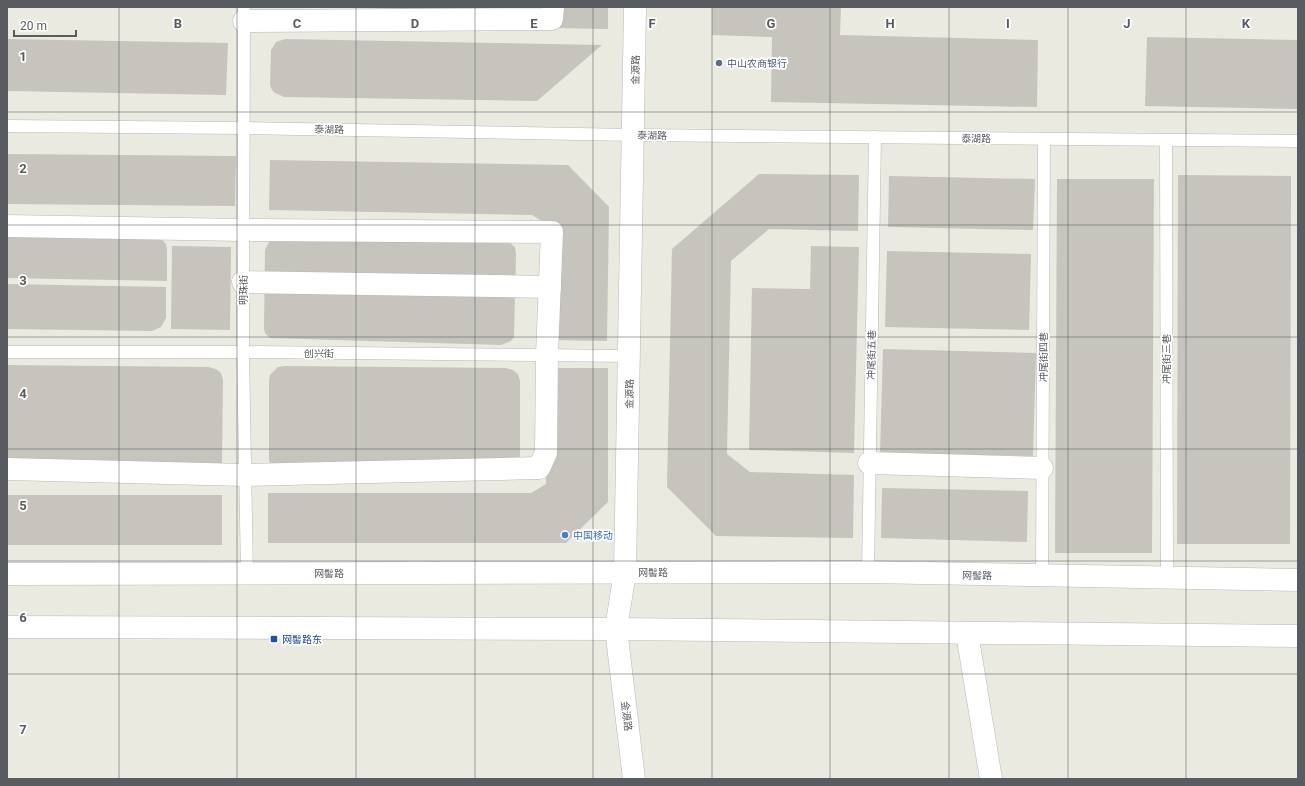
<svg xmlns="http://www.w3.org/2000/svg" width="1305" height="786" font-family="Roboto,'Noto Sans SC',sans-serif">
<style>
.building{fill:#c6c4bd}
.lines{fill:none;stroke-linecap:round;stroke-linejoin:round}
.service-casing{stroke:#b5b7bc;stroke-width:13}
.minor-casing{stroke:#b5b7bc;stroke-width:23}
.secondary-casing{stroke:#b5b8be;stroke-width:23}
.service{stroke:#fff;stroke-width:12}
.minor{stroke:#fff;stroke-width:22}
.secondary{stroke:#fff;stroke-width:22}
.grid{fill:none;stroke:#585b60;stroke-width:1;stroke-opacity:0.55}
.service-dot{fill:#5c6f8a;stroke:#fff;stroke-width:1.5}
.shop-dot{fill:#3f7fe0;stroke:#fff;stroke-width:1.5}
.transit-dot{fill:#1a4fb4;stroke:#fff;stroke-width:1.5}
.labels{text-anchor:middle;stroke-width:3.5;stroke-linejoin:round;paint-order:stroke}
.service-label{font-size:10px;fill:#4e5e75;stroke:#fff;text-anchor:start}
.street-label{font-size:10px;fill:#585b60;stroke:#fff}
.shop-label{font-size:10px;fill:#366cbe;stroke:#fff;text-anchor:start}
.transit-label{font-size:10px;fill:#164399;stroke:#fff;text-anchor:start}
.grid-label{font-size:13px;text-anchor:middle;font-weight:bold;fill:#585b60;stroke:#fff;stroke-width:3.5;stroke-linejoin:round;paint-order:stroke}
</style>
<rect width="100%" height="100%" fill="#ebeae0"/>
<g class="building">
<path d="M363,7H523L521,9L511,12L363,8Z"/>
<path d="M553,7H608V29L552,28Z"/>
<path d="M712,7H841L840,35L1038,40L1037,107L771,102L772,37L712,35Z"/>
<path d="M1147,37L1298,40V109L1145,106Z"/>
<path d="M7,39L228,43L226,95L7,91Z"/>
<path d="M285,39L602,45L537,101L284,97L275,93L272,90L270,85L271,50L276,42Z"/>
<path d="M7,154L236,156L235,206L7,204Z"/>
<path d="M270,160L568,165L609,207L607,341L545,340L547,224L532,215L269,210Z"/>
<path d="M759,174L859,175L858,231L769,229L731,261L727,454L750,472L854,475L853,538L716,536L667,487L672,249Z"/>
<path d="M1178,175L1291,176L1290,544H1177Z"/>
<path d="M889,176L1035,179L1033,230L888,227Z"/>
<path d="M1057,179H1154L1152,553H1055Z"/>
<path d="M7,234L160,238L166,244L167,250V281L7,278Z"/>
<path d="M270,240L503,241L510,243L515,247L516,254L514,337L511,341L501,345L270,338L265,333L264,329L265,250Z"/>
<path d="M172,246L231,247L230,330L171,329Z"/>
<path d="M811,246L859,247L854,453L749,450L752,288L810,289Z"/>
<path d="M887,251L1031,254L1029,330L885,327Z"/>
<path d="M7,284L166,287V318L161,327L152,331L7,329Z"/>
<path d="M883,349L1036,353L1033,456L880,453Z"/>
<path d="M7,365L208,367L216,369L221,373L223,380L222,463L218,467L7,468Z"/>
<path d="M285,366L506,368L513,370L518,374L520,381V458L270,464L269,459V380L270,375L278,367Z"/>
<path d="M546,368H608V502L566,543H268V493H531L546,484Z"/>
<path d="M882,488L1028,491L1027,542L881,538Z"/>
<rect x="7" y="495" width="215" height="50"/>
</g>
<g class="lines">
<g class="service-casing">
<g id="service">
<path d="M244,7L243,352L247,574"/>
<path d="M7,126L243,128L634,135L1298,141"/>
<path d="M1166,140L1167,578"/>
<path d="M7,352H243L630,356"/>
<path d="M868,572L875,137"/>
<path d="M1042,576L1044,139"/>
</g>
</g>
<g class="minor-casing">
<g id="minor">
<path d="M244,21L552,19L553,7"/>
<path d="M7,226L243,230L552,232L547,354L546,453L539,468L245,475L7,469"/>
<path d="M243,282L550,287"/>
<path d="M869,463L1042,468"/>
<path d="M967,633L991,779"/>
<path d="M634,779L616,629L625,572L635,7"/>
</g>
</g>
<g class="secondary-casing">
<g id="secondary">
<path d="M7,574L868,572L1298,580"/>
<path d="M7,627L616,629L1298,636"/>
</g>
</g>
<use href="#service" class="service"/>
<use href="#minor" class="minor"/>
<use href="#secondary" class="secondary"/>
</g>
<path class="grid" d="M119,7V779M237,7V779M356,7V779M475,7V779M593,7V779M712,7V779M830,7V779M949,7V779M1068,7V779M1186,7V779M7,112H1298M7,225H1298M7,337H1298M7,449H1298M7,561H1298M7,674H1298"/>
<circle class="service-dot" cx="719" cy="63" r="4"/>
<circle class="shop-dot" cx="565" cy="535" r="4"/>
<rect class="transit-dot" x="270" y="635" width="8" height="8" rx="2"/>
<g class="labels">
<g class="service-label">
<text x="727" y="67">中山农商银行</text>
</g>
<g class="street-label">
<text transform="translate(635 70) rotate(-89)" y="4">金源路</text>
<text transform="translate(329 129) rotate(1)" y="4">泰湖路</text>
<text transform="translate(652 135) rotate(1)" y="4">泰湖路</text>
<text x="976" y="142">泰湖路</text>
<text transform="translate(243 290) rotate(-90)" y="4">明珠街</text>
<text x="319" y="357">创兴街</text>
<text transform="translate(871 355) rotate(-89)" y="4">冲尾街五巷</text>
<text transform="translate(1043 357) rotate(-90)" y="4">冲尾街四巷</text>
<text transform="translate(1166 359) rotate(-90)" y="4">冲尾街三巷</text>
<text transform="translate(629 394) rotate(-89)" y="4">金源路</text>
<text x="653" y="576">网髻路</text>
<text x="329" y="577">网髻路</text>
<text transform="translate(977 575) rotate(1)" y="4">网髻路</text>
<text transform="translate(627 716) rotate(83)" y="4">金源路</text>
</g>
<g class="shop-label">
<text x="573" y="539">中国移动</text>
</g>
<g class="transit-label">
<text x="282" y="643">网髻路东</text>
</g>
</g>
<g class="grid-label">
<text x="178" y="28">B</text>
<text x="297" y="28">C</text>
<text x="415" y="28">D</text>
<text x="534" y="28">E</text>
<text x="652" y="28">F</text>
<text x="771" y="28">G</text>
<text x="890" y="28">H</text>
<text x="1008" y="28">I</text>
<text x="1127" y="28">J</text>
<text x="1246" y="28">K</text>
<text x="23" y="61">1</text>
<text x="23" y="173">2</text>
<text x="23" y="285">3</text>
<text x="23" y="398">4</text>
<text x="23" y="510">5</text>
<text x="23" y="622">6</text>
<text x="23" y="734">7</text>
</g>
<rect width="1305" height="786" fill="none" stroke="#585b60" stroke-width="16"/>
<path d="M14 30v6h62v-6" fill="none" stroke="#585b60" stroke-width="2"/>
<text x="20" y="30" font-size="12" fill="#585b60" stroke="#ffffff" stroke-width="3" paint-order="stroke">20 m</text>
</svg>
